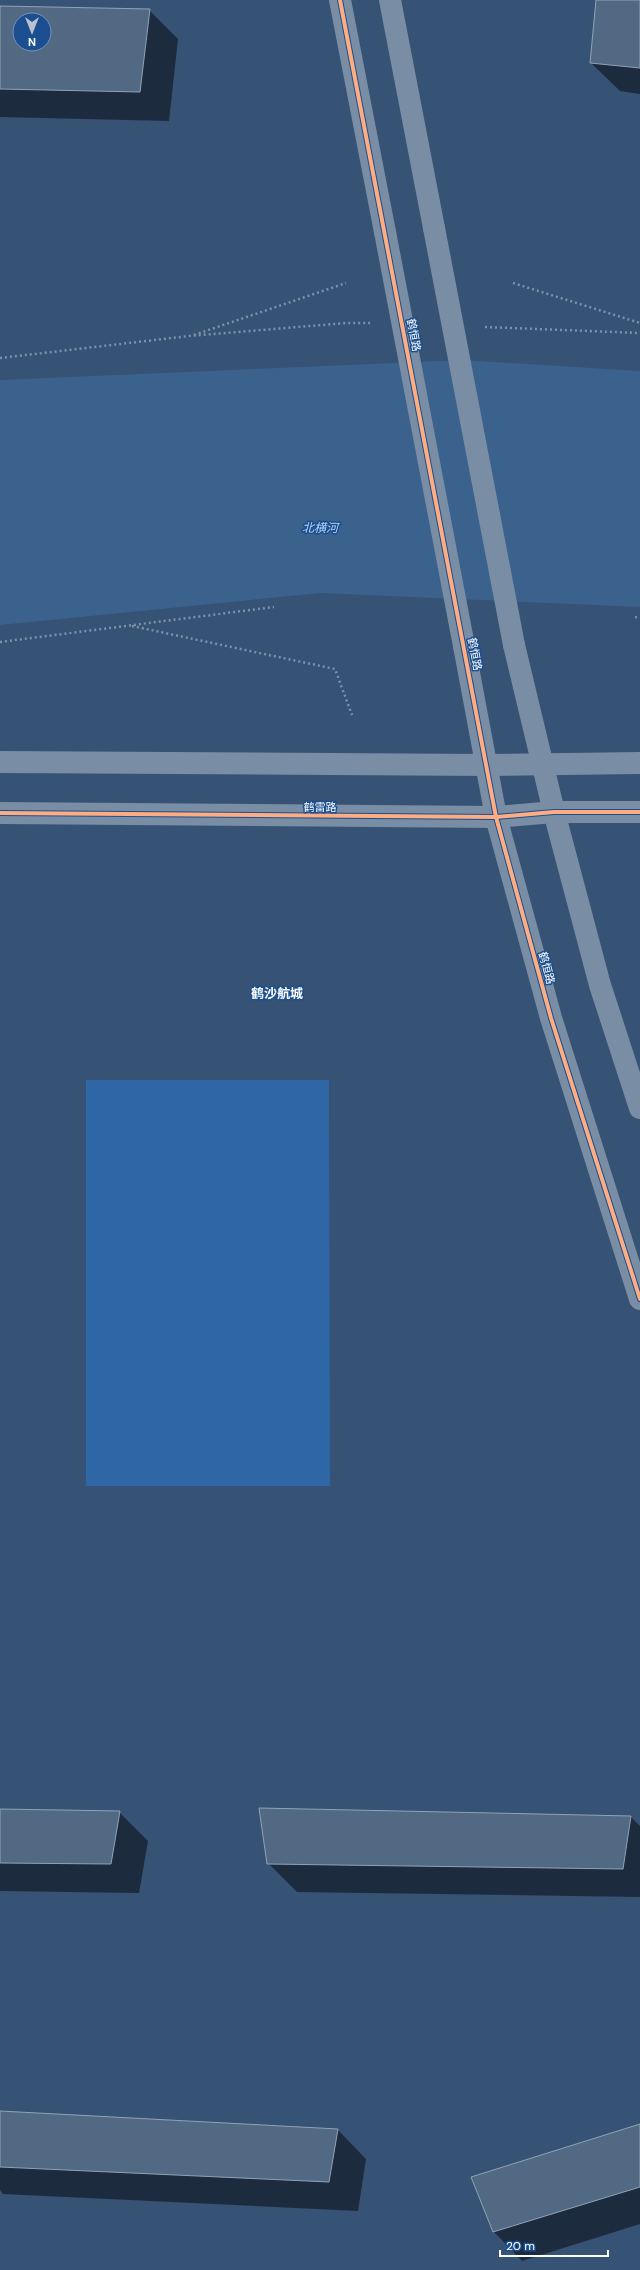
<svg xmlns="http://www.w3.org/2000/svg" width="640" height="2270" font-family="'DM Sans','Noto Sans SC',sans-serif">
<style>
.green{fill:#2f66a5}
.water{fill:#3b618d}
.shadow{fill:#0007;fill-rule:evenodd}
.building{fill:#526984;stroke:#92a2b6;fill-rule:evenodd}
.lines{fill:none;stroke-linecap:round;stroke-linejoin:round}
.path{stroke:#7d92a8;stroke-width:2.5;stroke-dasharray:2 3;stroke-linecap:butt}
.secondary{stroke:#798da4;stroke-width:22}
.secondary-bridge{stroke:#798da4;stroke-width:22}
.cycleway-casing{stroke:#1b4f8f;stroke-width:6}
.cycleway{stroke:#ffac80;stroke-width:4}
.labels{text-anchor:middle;stroke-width:3;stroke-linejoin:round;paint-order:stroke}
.street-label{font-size:11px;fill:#fff;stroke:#1b4f8f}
.water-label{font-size:12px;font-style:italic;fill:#b5d3f5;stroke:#1b4f8f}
.quarter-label{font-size:13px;font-weight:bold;fill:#fff;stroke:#1b4f8f}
</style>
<rect width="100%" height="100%" fill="#365274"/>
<path class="green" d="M86,1080H329L330,1486H86Z"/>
<path class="water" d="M463,360L640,371V607L320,593L0,625V380Z"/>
<g class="shadow">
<path d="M597,0H640V94L620,91L591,63Z"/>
<path d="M0,7L149,10L178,39L169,121L0,117ZM20,20H44V44H20Z"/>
<path d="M0,1810L119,1812L148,1841L139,1893L0,1891Z"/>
<path d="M631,1817L640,1826V1897L297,1892L268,1863Z"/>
<path d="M0,2112L338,2130L366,2159L358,2211L3,2194L0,2190Z"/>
<path d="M640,2125V2224L522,2261L494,2232Z"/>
</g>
<g class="building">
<path d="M596,0H640V68L590,63Z"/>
<path d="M0,6L150,9L140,92L0,89ZM20,20H44V44H20Z"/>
<path d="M259,1808L631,1816L623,1869L267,1864Z"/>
<path d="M0,1809L120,1811L111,1864L0,1863Z"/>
<path d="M0,2111L338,2129L329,2182L0,2167Z"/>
<path d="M640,2124V2187L493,2232L471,2177Z"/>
</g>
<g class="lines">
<g class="path">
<path d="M513,283L640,323"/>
<path d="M485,327L640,333"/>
<path d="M194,335L346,283"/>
<path d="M0,358L189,336L346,323H372"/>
<path d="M635,617L640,618"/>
<path d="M132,626L335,669L352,715"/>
<path d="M0,642L274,607"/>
</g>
<g class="secondary">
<path d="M340,0L385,232"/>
<path d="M390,0L434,228"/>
<path d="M514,645L554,812L600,985L640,1108"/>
<path d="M464,646L496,817L551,1018L640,1299"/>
<path d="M0,762L487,765L640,763"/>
<path d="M0,813L496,817L554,812H640"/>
</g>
<g class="secondary-bridge">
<path d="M434,228L514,645"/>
<path d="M385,232L464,646"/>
</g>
<g class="cycleway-casing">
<g id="cycleway">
<path d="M340,0L496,817L551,1018L640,1299"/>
<path d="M0,813L496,817L554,812H640"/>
</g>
</g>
<use href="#cycleway" class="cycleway"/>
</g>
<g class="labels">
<g class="street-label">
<text transform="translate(414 335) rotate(79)" y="4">鹤恒路</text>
<text transform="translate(475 654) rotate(79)" y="4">鹤恒路</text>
<text x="320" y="811">鹤雷路</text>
<text transform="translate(547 968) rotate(75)" y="4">鹤恒路</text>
</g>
<g class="water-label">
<text transform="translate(320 528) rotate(1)" y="4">北横河</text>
</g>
<g class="quarter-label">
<text x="277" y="998">鹤沙航城</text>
</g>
</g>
<g transform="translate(32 32) rotate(180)"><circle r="19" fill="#1b4f8f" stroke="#7695bc"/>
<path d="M0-3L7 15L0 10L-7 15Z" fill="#b9c2ce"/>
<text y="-6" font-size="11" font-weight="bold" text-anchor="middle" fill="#ffffff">N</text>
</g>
<path d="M500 2250v6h108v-6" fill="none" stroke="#ffffff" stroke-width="2"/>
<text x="506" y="2250" font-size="12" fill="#ffffff" stroke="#1b4f8f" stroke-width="3" paint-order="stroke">20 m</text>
</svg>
